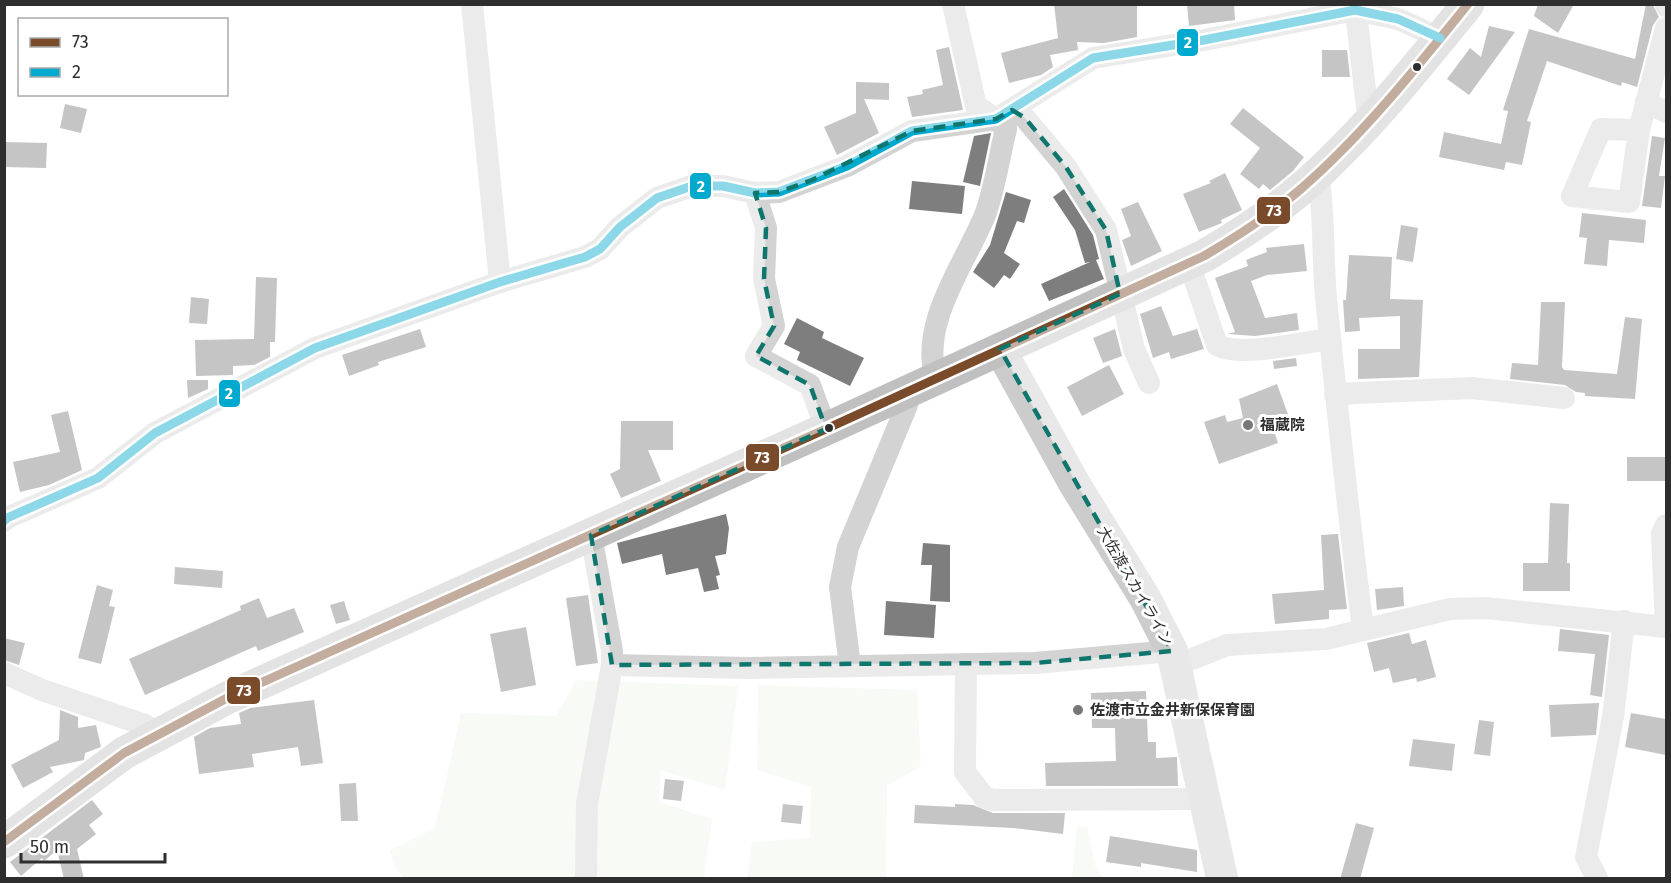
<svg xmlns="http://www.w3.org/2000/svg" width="1671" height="883" font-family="'Fira Sans','Noto Sans JP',sans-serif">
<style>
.green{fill:#f0f4ec}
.building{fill:#7e7e7e}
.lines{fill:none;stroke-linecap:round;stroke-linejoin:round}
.street{stroke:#d3d3d3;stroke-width:22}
.secondary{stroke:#ccc;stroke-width:32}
.highway{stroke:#c0c0c0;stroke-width:33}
.bus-1-casing{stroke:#fff;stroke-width:14}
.bus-2-casing{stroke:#fff;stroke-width:14}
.bus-1{stroke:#7a4b2a;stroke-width:9}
.bus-2{stroke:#00a9ce;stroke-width:9}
.marked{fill:none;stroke:#0f766e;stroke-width:4.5;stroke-dasharray:12 8;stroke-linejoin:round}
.bus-dot{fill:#2e2e2e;stroke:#fff;stroke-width:2}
.poi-dot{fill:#777;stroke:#fff;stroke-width:2}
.labels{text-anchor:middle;stroke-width:6;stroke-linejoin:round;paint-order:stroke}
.poi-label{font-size:15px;font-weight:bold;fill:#2e2e2e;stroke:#fff;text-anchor:start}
.street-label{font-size:15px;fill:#2e2e2e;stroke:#fff}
.line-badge{stroke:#fff;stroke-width:2}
.badge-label{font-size:16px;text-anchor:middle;font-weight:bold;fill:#fff}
</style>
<rect width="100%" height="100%" fill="#fff"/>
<g class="green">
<path d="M576,680L738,686L725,790L660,770L659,802L712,819L704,878H404L395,867L390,850L435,828L461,713L556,716Z"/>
<path d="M758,685L917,690L921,766L887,786L886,878H747L752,842L810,838L811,787L757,770Z"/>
<path d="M1077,827H1087L1095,865L1103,878H1072Z"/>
</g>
<g class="building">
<path d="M1054,4H1137V37L1104,43L1077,42L1078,50L1050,55L1053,67L1041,75L1009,83L1001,53L1058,38Z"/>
<path d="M1187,4H1234L1235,20L1189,26Z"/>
<path d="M1538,4H1574L1558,33L1534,16Z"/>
<path d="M1646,4L1653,5L1659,17L1653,25L1637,87L1622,82L1621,86L1547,61L1527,121L1531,122L1522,165L1506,162L1504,170L1439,157L1444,132L1501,144L1508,111L1503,110L1529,29L1635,59Z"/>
<path d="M1489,26L1515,32L1469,95L1447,79L1470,48L1481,57Z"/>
<path d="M949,47L963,110L912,117L907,97L923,94L922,90L943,85L936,50Z"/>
<path d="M1322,50H1347L1350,77H1322Z"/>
<path d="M856,82L889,83V100L864,99L879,133L837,155L824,127L856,113Z"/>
<path d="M65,104L87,109L81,133L60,128Z"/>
<path d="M1243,108L1304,157L1293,171L1270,190L1263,184L1259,189L1240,174L1260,148L1230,124Z"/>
<path d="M991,133L980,186L963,182L974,136Z"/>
<path d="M1652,136L1665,138L1659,176H1665L1661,208L1642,206Z"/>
<path d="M4,142L47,143L46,168L4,167Z"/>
<path d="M1225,173L1242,210L1221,220L1222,223L1199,232L1183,194L1211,183L1209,181Z"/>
<path d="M912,181L965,186L962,214L909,209Z"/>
<path d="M1064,189L1093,235L1099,259L1096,260L1104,279L1049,301L1041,284L1090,262L1085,263L1075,230L1053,197Z"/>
<path d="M1006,192L1031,200L1024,223L1017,221L1004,253L1020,264L1010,279L1004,275L994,288L973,272L990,245Z"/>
<path d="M1138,202L1162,251L1131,266L1122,240L1131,236L1121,209Z"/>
<path d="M1582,213L1646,220L1644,243L1609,240L1607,266L1584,264L1587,238L1579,237Z"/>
<path d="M1401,225L1418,228L1413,262L1396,259Z"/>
<path d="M1304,244L1307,271L1267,275L1251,281L1265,318L1297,313L1299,330L1255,336L1228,334L1235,332L1215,278L1248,266L1246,260L1267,252L1266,248Z"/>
<path d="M1349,255L1392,257L1390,299L1423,300L1419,377L1358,379V349H1400V316L1359,318L1360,331L1345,332L1343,300H1346Z"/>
<path d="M256,277L277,278L275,342H270V357L254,365L233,366V375L196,376L195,340L254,339Z"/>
<path d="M191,297L209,299L207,324L189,323Z"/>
<path d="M1541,302H1565L1562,367L1564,370L1617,374L1625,317L1642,319L1635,399L1585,396V393L1576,392L1565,385L1510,379L1512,363L1538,365Z"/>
<path d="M1161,306L1173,336L1197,329L1204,349L1171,359L1169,352L1153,358L1140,314Z"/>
<path d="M797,318L824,332L822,338L864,358L850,386L797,360L800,352L784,344Z"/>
<path d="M420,329L426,347L378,362L379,365L349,376L342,355Z"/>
<path d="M1115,329L1122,356L1103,363L1093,338Z"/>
<path d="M1296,358L1297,366L1274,369L1273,361Z"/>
<path d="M1109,365L1124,394L1082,416L1067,387Z"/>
<path d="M187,380H208V389L188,398Z"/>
<path d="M1277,384L1293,428L1275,434L1278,443L1219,464L1204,422L1225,415L1227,422L1243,418L1239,399Z"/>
<path d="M68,411L82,470L49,485L20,492L13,462L60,452L51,415Z"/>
<path d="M621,421H673V450H648L661,481L621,498L610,474L620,469Z"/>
<rect x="1627" y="457" width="39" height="24"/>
<path d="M1550,503L1569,504L1567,563H1570V591H1523V563H1548Z"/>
<path d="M726,514L729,528L726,554L715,556L720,575L716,576L719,589L704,592L698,568L666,575L662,554L622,564L617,543Z"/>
<path d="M1338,534L1347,609L1329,610V619L1275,624L1272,594L1324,590L1321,535Z"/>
<path d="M923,543L950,545V602L930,601L932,565H921Z"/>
<path d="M175,567L223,571L222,588L174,584Z"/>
<path d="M97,585L113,590L109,606L115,607L101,664L78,658Z"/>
<path d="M1403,587L1404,606L1377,610L1375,589Z"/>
<path d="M588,595L598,663L576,666L566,598Z"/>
<path d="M259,598L267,618L294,608L304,632L258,651L256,646L145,695L129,659L241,610L240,606Z"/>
<path d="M344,601L350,620L336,624L330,605Z"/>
<path d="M886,601L936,605L934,638L884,635Z"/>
<path d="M526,627L536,685L501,692L490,634Z"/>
<path d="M1560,629L1609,635L1602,697L1590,695L1595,654L1558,651Z"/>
<path d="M1409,633L1412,644L1426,640L1436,677L1417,682L1416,678L1393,683L1389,668L1374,672L1367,643Z"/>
<path d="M4,638L25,643L19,665L4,660Z"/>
<path d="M1146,691L1148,742H1156V758L1177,757L1178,786H1046L1045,763L1116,761L1115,728H1092L1091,693Z"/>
<path d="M314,700L323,763L301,766L298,747L252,754L254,767L199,774L194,737L210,728L241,724L239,713L250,708Z"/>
<path d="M1599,703L1596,735L1551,737L1549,705Z"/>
<path d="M60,710L78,717V728L96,725L101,747L85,753L84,760L50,767L53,772L23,788L11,765L59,740Z"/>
<path d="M1631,713L1666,719V755L1625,747Z"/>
<path d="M1479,720L1494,722L1490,756L1474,754Z"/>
<path d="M1413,739L1455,744L1452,771L1409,766Z"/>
<path d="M665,779L684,781L681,801L663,799Z"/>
<path d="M356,783L358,821H341L339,784Z"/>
<path d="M92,800L103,814L89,825L96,834L77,849L84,879H64L57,850L44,861L42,858L21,876L10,862Z"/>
<path d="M783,804L803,806L801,824L781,822Z"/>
<path d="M955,804L973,805L993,813H1065L1063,834L1013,828L914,823L915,805L955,807Z"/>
<path d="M1356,823L1374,828L1360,879H1340Z"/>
<path d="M1110,836L1197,850V872L1141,863V867L1106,862Z"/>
</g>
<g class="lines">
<g class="street">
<path d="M472,4L500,282"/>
<path d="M1355,4L1367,107L1371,120"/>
<path d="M1666,4V6"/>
<path d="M1646,102L1666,112"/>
<path d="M1012,110L1025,118L1066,167L1106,230L1134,349L1149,383"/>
<path d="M1639,130L1601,129L1572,196L1629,202L1639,130L1666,28"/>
<path d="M1318,174C1325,214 1322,256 1326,297C1337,408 1349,519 1363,630"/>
<path d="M755,193L766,228L764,279L774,326L756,356L810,385L826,429"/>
<path d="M1189,263L1217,345C1241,358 1302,342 1330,339"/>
<path d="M936,379C919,323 965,264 985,215C995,188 999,157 1006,129L996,119L976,106L953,4"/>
<path d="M1335,394L1472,388L1564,398"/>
<path d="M4,521L7,518L98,478L155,433L315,348L500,282L585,257L600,249L620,227L657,198L692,186H723L755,193L779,192L847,166L912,131L996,119L1093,58L1204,40L1355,10L1398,19L1440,38"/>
<path d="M1666,627L1662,534L1666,525"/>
<path d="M966,664L965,772L984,797L993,800L1206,799"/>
<path d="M612,665L749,668L1035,663L1172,651"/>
<path d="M1177,665L1227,645L1326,639L1450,609L1485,608L1666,627"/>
<path d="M850,666L840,587L848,547L907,405L905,393"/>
<path d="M4,673L42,690L145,725L158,733"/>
<path d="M586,878L587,804L612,665V651L591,535"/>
<path d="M1597,878L1586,857L1613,717L1624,621"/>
</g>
<path class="secondary" d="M1000,349L1074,483L1145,598L1172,651L1222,878"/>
<path class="highway" d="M4,842L124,753L227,698L826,429L1204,256C1238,236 1272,214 1302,188C1364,134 1416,68 1468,4"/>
<g class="bus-1-casing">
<path id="bus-1" d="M4,842L124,753L227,698L826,429L1204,256C1238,236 1272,214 1302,188C1364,134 1416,68 1468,4"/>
</g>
<g class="bus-2-casing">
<path id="bus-2" d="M4,521L7,518L98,478L155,433L315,348L500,282L585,257L600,249L620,227L657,198L692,186H723L755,193L779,192L847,166L912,131L996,119L1093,58L1204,40L1355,10L1398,19L1440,38"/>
</g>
<use href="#bus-1" class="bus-1"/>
<use href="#bus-2" class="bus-2"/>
</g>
<path d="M0 0H1671V883H0ZM1012,110L1025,118L1066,167L1106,230L1120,294L1000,349L1172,651L1035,663L612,665L591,535L826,429L810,385L756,356L774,326L764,279L766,228L755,193L779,192L812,180L912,131L996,119Z" fill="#fff" fill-opacity=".55" fill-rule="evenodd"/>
<path class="marked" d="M1012,110L1025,118L1066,167L1106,230L1120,294L1000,349L1172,651L1035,663L612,665L591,535L826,429L810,385L756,356L774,326L764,279L766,228L755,193L779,192L812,180L912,131L996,119Z"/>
<g class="bus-dot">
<circle cx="1417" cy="67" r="5"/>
<circle cx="829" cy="428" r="5"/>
</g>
<g class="poi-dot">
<circle cx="1248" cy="425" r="6"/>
<circle cx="1078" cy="710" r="6"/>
</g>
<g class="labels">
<g class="poi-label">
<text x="1260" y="430">福蔵院</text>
<text x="1090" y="715">佐渡市立金井新保保育園</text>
</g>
<g class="street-label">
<text transform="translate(1135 586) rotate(60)" y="5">大佐渡スカイライン</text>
</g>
</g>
<g class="line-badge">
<rect x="1176" y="28" width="23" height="29" rx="6" fill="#00a9ce"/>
<rect x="689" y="172" width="23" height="28" rx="6" fill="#00a9ce"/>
<rect x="1256" y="196" width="35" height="29" rx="6" fill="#7a4b2a"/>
<rect x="218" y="379" width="23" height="29" rx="6" fill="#00a9ce"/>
<rect x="745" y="443" width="35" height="29" rx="6" fill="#7a4b2a"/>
<rect x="226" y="676" width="35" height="29" rx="6" fill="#7a4b2a"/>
</g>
<g class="badge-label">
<text x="1188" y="48">2</text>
<text x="701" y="192">2</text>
<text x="1274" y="216">73</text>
<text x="229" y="399">2</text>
<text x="762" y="463">73</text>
<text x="244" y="696">73</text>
</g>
<rect width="1671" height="883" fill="none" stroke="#2e2e2e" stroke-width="12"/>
<rect x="18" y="18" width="210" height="78" fill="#ffffff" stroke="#ababab" stroke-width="1.5"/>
<rect x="30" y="38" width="30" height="9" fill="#7a4b2a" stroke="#ababab" stroke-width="1.5"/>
<text x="72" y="48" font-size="18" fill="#2e2e2e">73</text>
<rect x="30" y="68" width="30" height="9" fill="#00a9ce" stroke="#ababab" stroke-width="1.5"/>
<text x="72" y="78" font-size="18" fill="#2e2e2e">2</text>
<path d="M21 853v9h144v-9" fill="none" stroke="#2e2e2e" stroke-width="3"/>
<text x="30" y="853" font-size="18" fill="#2e2e2e" stroke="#ffffff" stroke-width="4.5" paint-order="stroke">50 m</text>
</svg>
